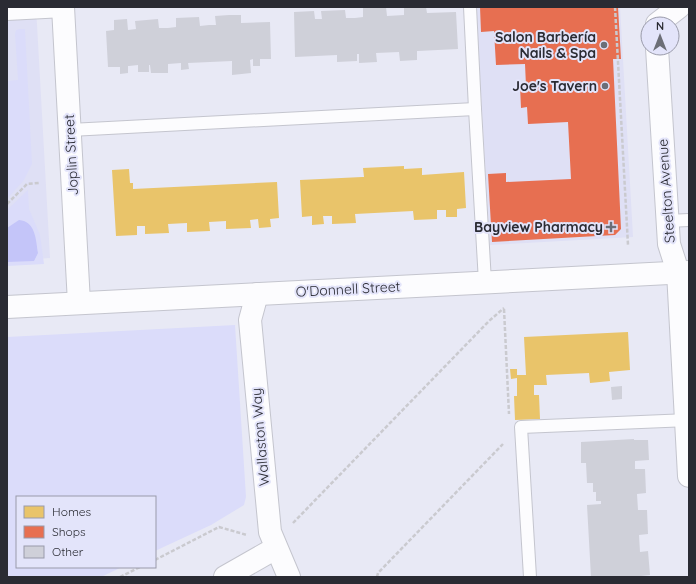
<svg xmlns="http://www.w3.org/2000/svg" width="696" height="584" font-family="Quicksand,sans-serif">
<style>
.built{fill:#dfe0f5}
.green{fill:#dbdcfa}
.water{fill:#c4c5f9}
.homes{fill:#e9c46a}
.shops{fill:#e76f51}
.building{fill:#cfd0d9}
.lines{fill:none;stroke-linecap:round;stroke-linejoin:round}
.lane-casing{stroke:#c4c5ce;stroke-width:14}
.street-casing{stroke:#c4c5ce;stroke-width:24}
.secondary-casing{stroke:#c4c5ce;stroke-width:24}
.path{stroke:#cacacf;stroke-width:2.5;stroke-dasharray:4 2;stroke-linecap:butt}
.lane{stroke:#fcfcfe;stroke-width:12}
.street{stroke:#fcfcfe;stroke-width:22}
.secondary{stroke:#fcfcfe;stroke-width:22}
.poi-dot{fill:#6c6e77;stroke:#e3e4fa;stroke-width:1.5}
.labels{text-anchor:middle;stroke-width:4;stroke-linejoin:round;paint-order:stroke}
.poi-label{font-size:14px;font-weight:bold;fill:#2a2b33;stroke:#e3e4fa;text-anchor:end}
.street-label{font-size:14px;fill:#2a2b33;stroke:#e3e4fa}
</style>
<rect width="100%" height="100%" fill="#e8e9f5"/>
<g class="built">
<path d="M7,7H36L50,258L7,261Z"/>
<path d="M476,7H620L633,237L490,245Z"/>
</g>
<g class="green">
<path d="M20,29H25L32,164L24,180L7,199V81L18,80L15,34L16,30Z"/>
<path d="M28,190L29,209L40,235L44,264L7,266V210Z"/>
<path d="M235,325L246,497L244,505L211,525L155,551V497H17V567H122L101,577H7V337Z"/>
</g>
<path class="water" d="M19,220C36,221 36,241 38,253L34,261L7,262V228Z"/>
<g class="homes">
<path d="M404,166V169L422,168V175L464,172L466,208L457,209V217H446V210H437V219L414,220L413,211L355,214L356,223L332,224V216H323L324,224L312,225V216L302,217L300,180L362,177H364L363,168Z"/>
<path d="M129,169L130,183H133V189L277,182L279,218L270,219L271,227L259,228L258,219L250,220L251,228L226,229V221L209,222L210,231L187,232V223L168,224L169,233L145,234V226H137V235L116,236L112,170Z"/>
<path d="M628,332L630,370L609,372L610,381L590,383L589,373L546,375L547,385H534V395H539L540,419L515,420L514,396H517V378L511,379L510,369H517V375H526L524,337Z"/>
</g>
<path class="shops" d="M480,7H618L621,59H613L621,229L615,235L492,242L488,174L506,173V182L571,179L568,122L528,124L527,107L521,108L520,86H526L525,64L496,65L494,31L481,32Z"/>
<g class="building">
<path d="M386,7L387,16L404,15V7H426L427,13L456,12L458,49L418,51H417V60L400,61L399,52L376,53L377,62L359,63V54H357V61L337,62V55L295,57L294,12L314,11L315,19H322L321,11L345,10L346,18H355L363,17V8Z"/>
<path d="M229,15H241V23L270,22L271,59H260V66H253V59L250,60L251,73L232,75V61L188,63L189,69L181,70V63L168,64V73H151L150,65H149V72H138V65L129,66H128V73L120,74V67H108L106,31L114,30V20L127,19L128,30L136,29L135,21L158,19L159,28H168L176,27V18L199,17L200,26L209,25H216L215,16Z"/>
<path d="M622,386V399L612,400L611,387Z"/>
<path d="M634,439V440H648L649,460L635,461V469H645L646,493L637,494L638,510H647L648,534L639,535L640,552L648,551L650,575L641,576V577H591L587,505L601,504V501H596V492H593V483H587L586,463H581V442Z"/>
</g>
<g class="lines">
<g class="lane-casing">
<g id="lane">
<path d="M470,7L475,109L485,282"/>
<path d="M7,14L64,11"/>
<path d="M70,130L475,109"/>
<path d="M667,221L689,220"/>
<path d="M530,577L521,427L689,420"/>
</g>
</g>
<g class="street-casing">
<g id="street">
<path d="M63,7L79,303"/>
<path d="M657,24L679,7"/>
<path d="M657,48L669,244L678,272L689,476"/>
<path d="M257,294L250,320L270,532L289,577"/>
<path d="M225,577L276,548"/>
</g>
</g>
<g class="secondary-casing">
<path id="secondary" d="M7,307L689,272"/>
</g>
<g class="path">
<path d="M615,7L628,245"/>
<path d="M7,204L27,184L39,183"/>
<path d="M504,309L509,414"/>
<path d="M293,523L489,321L504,308"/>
<path d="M155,560L219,527L247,535"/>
<path d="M120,577L140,567"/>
<path d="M377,577L378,573L503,444"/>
</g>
<use href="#lane" class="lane"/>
<use href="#street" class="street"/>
<use href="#secondary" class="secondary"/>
</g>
<g class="poi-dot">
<circle cx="604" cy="45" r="4"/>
<circle cx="605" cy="86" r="4"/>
<path d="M609 221h4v4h4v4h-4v4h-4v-4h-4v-4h4z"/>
</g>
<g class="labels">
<g class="poi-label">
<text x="596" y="42">Salon Barbería<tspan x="596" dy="16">Nails &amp; Spa</tspan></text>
<text x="597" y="91">Joe's Tavern</text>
<text x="603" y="232">Bayview Pharmacy</text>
</g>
<g class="street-label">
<text transform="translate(71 155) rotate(-93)" y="5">Joplin Street</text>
<text transform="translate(666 191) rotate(-94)" y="5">Steelton Avenue</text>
<text transform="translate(348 289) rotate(-3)" y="5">O'Donnell Street</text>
<text transform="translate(260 437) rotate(-95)" y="5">Wallaston Way</text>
</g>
</g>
<rect width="696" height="584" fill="none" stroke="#2a2b33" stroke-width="16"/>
<rect x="16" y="496" width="140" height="72" fill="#e3e4fa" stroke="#999aaa"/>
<rect x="24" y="506" width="20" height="12" fill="#e9c46a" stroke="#999aaa"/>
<text x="52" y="516" font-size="12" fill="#2a2b33">Homes</text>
<rect x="24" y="526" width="20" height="12" fill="#e76f51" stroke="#999aaa"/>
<text x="52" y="536" font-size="12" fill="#2a2b33">Shops</text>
<rect x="24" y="546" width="20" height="12" fill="#cfd0d9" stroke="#999aaa"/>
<text x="52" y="556" font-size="12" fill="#2a2b33">Other</text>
<g transform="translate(660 36)"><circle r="19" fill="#e3e4fa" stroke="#999aaa"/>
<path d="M0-3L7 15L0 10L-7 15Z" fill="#6c6e77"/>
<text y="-6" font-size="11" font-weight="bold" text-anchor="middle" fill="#2a2b33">N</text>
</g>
</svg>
